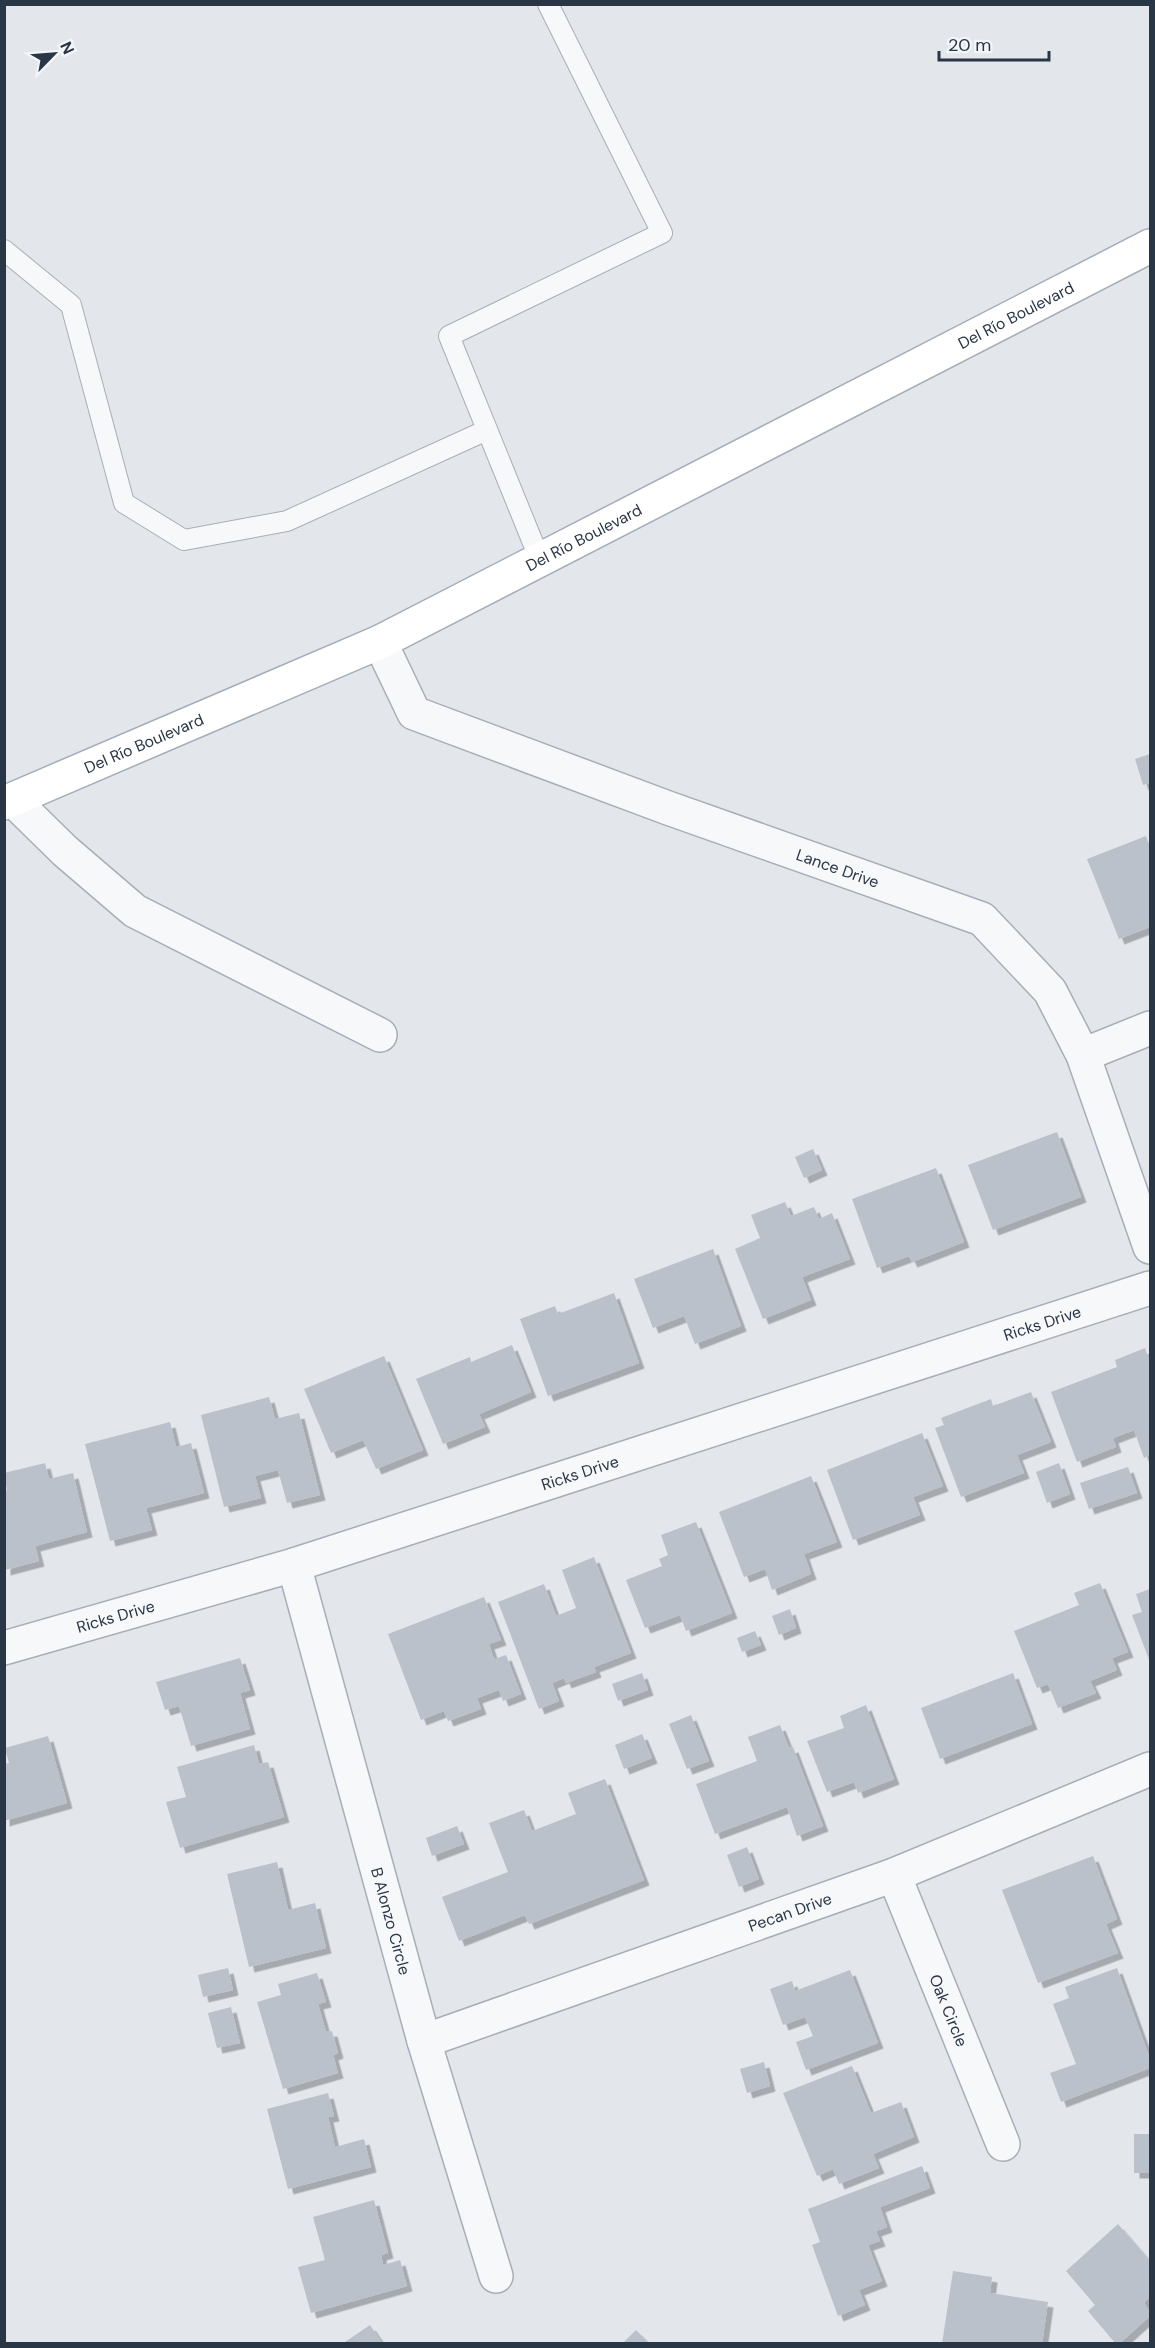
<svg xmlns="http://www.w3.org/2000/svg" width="1155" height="2348" font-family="'DM Sans',sans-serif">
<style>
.building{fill:#bac1ca;filter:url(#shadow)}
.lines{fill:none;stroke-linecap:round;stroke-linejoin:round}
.lane-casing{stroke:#a7aeb7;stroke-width:22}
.street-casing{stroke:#a7aeb7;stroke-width:36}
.primary-casing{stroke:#a2adb9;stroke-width:36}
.lane{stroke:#f6f8fa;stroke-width:20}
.street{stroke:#f6f8fa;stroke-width:33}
.primary{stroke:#fff;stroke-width:33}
.labels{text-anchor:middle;stroke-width:4.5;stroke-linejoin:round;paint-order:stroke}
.street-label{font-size:16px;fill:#293646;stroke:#f3f6f9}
</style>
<defs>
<filter id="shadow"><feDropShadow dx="5.5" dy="5.5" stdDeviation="0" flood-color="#0004"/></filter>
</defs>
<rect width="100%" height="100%" fill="#e3e7ec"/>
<g class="building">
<path d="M1150,754V783L1143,785L1135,759Z"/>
<path d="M1146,836L1150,847V927L1119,939L1087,859Z"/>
<path d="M1057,1132L1081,1197L993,1230L968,1165Z"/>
<path d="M813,1149L822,1170L804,1178L795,1157Z"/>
<path d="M936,1168L964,1242L912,1262L909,1256L877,1268L852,1199Z"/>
<path d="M785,1202L791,1216L814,1207L819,1219L832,1213L850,1259L802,1277L811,1300L763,1319L735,1249L760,1238L751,1215Z"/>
<path d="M713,1249L741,1326L695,1344L684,1316L653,1328L634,1279Z"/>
<path d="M614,1293L639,1363L548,1396L520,1319L555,1306L558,1314Z"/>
<path d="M512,1345L531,1392L479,1414L485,1427L443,1444L416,1379L470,1357L471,1362Z"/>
<path d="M1145,1348L1150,1362V1455L1144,1458L1134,1430L1113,1438L1116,1447L1077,1462L1051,1392L1117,1367L1115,1360Z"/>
<path d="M384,1356L423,1450L376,1469L363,1440L331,1453L304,1389Z"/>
<path d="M1031,1392L1051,1442L1017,1455L1024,1473L961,1497L935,1428L944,1425L941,1418L991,1399L993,1406Z"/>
<path d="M269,1397L275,1419L299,1413L320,1495L287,1503L278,1470L255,1476L261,1498L224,1507L201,1415Z"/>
<path d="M170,1422L176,1447L191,1443L204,1493L146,1508L152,1530L110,1541L85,1444Z"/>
<path d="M922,1433L943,1486L913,1497L920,1515L853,1540L827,1470Z"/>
<path d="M45,1463L49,1479L73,1473L87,1532L35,1546L39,1561L5,1570V1491L7,1490L4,1473Z"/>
<path d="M1059,1463L1070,1494L1047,1503L1036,1472Z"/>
<path d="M1128,1467L1137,1493L1089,1509L1080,1483Z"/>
<path d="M811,1476L837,1542L804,1554L811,1574L772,1590L765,1569L744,1577L719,1512Z"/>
<path d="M696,1522L732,1613L686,1631L680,1615L645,1628L626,1580L662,1566L659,1559L668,1555L661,1535Z"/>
<path d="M594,1557L631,1653L594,1667L596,1672L566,1683L564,1678L552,1683L559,1701L539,1709L498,1602L544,1584L556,1616L576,1608L562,1570Z"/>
<path d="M1100,1583L1128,1652L1112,1658L1117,1670L1090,1681L1096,1693L1058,1708L1048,1684L1037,1688L1014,1631L1079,1605L1074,1593Z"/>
<path d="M1150,1589V1662L1132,1615L1142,1612L1136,1594Z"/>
<path d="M484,1597L501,1640L489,1644L494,1659L506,1655L521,1694L503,1701L499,1690L477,1698L481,1709L448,1721L444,1711L421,1720L388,1634Z"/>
<path d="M790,1609L796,1628L779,1635L772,1616Z"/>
<path d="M755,1631L761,1645L742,1652L737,1638Z"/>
<path d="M240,1658L250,1690L240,1693L250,1729L191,1746L179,1706L165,1710L156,1682Z"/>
<path d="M642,1673L648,1690L618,1701L612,1684Z"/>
<path d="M1013,1673L1032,1724L940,1759L921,1708Z"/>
<path d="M866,1705L894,1779L858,1793L854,1782L827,1792L807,1741L844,1728L840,1716Z"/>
<path d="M691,1715L709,1761L687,1769L669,1724Z"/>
<path d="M780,1725L789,1748L793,1747L823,1826L797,1836L787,1807L715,1834L696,1784L757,1761L748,1737Z"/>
<path d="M642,1734L652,1758L624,1769L615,1745Z"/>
<path d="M48,1736L67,1803L4,1821V1764L9,1763L5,1748Z"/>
<path d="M254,1745L259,1764L268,1762L284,1817L180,1848L166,1802L186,1797L177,1767Z"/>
<path d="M605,1779L644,1880L529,1924L525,1915L459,1941L442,1897L508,1872L489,1823L524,1810L532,1831L576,1814L568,1793Z"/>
<path d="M457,1826L464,1844L432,1856L426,1838Z"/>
<path d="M747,1847L759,1879L739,1887L727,1855Z"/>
<path d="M1093,1856L1117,1919L1106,1924L1118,1953L1038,1983L1002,1890Z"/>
<path d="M277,1862L288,1910L315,1903L326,1948L249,1967L227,1874Z"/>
<path d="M228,1968L233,1990L203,1997L198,1975Z"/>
<path d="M1117,1968L1150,2059V2068L1061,2102L1050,2073L1076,2064L1053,2004L1069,1998L1065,1987Z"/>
<path d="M850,1970L878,2043L806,2070L796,2042L813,2036L805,2017L783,2025L770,1989L792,1981L795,1991Z"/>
<path d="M317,1973L326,2002L318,2004L326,2032L332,2031L338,2053L333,2055L338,2073L283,2089L257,2002L281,1995L278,1984Z"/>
<path d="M231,2007L240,2043L217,2048L208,2013Z"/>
<path d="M764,2062L770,2086L747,2093L740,2069Z"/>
<path d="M852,2066L871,2113L901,2102L914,2137L873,2154L879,2168L839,2184L833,2169L817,2176L783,2093Z"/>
<path d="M328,2093L334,2116L328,2117L335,2147L364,2139L371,2167L288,2189L267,2109Z"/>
<rect x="1134" y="2134" width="16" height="39"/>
<path d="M922,2166L930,2188L880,2207L887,2227L876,2231L880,2241L868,2245L882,2281L859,2290L865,2305L838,2316L812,2245L820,2242L808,2209Z"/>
<path d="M374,2200L388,2253L381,2255L383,2265L400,2260L407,2286L311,2313L298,2267L325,2260L313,2217Z"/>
<path d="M1118,2224L1150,2261V2297L1144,2303L1150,2312V2316L1119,2344H1116L1088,2311L1095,2305L1066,2271Z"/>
<path d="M953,2271L992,2277L990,2293L1048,2302L1042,2344H942Z"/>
<path d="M370,2325L383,2344H342Z"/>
<path d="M636,2330L650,2344H622Z"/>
</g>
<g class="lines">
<g class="lane-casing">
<g id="lane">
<path d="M4,250L71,305L124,503L184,540L287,521L487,430"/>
<path d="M540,560L449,336L662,233L548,4"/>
</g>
</g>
<g class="street-casing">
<g id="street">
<path id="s1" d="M380,642L414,713L668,808L982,919L1050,991L1083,1055L1150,1247"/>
<path d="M13,800L65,851L135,911L380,1035"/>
<path d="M1083,1055L1150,1028"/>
<path id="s2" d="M294,1565L424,2041L496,2276"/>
<path id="s3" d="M4,1648L294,1565L1150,1288"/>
<path id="s4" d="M894,1875L1003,2144"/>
<path id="s5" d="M424,2041L894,1875L1150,1769"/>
</g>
</g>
<g class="primary-casing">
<g id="primary">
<path id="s6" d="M4,803L380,642L1150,246"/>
</g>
</g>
<use href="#lane" class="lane"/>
<use href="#street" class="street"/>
<use href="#primary" class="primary"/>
</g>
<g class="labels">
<g class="street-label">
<text dy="6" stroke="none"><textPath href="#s6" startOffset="1124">Del Río Boulevard</textPath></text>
<text dy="6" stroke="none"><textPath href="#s6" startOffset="638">Del Río Boulevard</textPath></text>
<text dy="6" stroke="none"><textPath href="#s6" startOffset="152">Del Río Boulevard</textPath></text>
<text dy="6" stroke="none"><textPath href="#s1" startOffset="530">Lance Drive</textPath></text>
<text dy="6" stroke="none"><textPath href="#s3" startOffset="1088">Ricks Drive</textPath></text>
<text dy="6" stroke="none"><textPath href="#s3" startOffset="602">Ricks Drive</textPath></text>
<text dy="6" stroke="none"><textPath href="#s3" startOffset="116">Ricks Drive</textPath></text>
<text dy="6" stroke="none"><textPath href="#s5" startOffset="388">Pecan Drive</textPath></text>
<text dy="6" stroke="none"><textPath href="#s2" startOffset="369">B Alonzo Circle</textPath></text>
<text dy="6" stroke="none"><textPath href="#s4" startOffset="146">Oak Circle</textPath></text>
</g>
</g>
<rect width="1155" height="2348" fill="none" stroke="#293646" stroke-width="12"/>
<g transform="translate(54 54) rotate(65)" stroke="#f3f6f9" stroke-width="4.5" paint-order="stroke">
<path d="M0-4.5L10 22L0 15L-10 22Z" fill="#293646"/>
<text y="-9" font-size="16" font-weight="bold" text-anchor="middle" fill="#293646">N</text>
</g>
<path d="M939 51v9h110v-9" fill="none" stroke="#293646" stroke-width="3"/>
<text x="948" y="51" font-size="18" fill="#293646" stroke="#f3f6f9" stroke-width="4.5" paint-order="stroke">20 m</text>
</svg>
